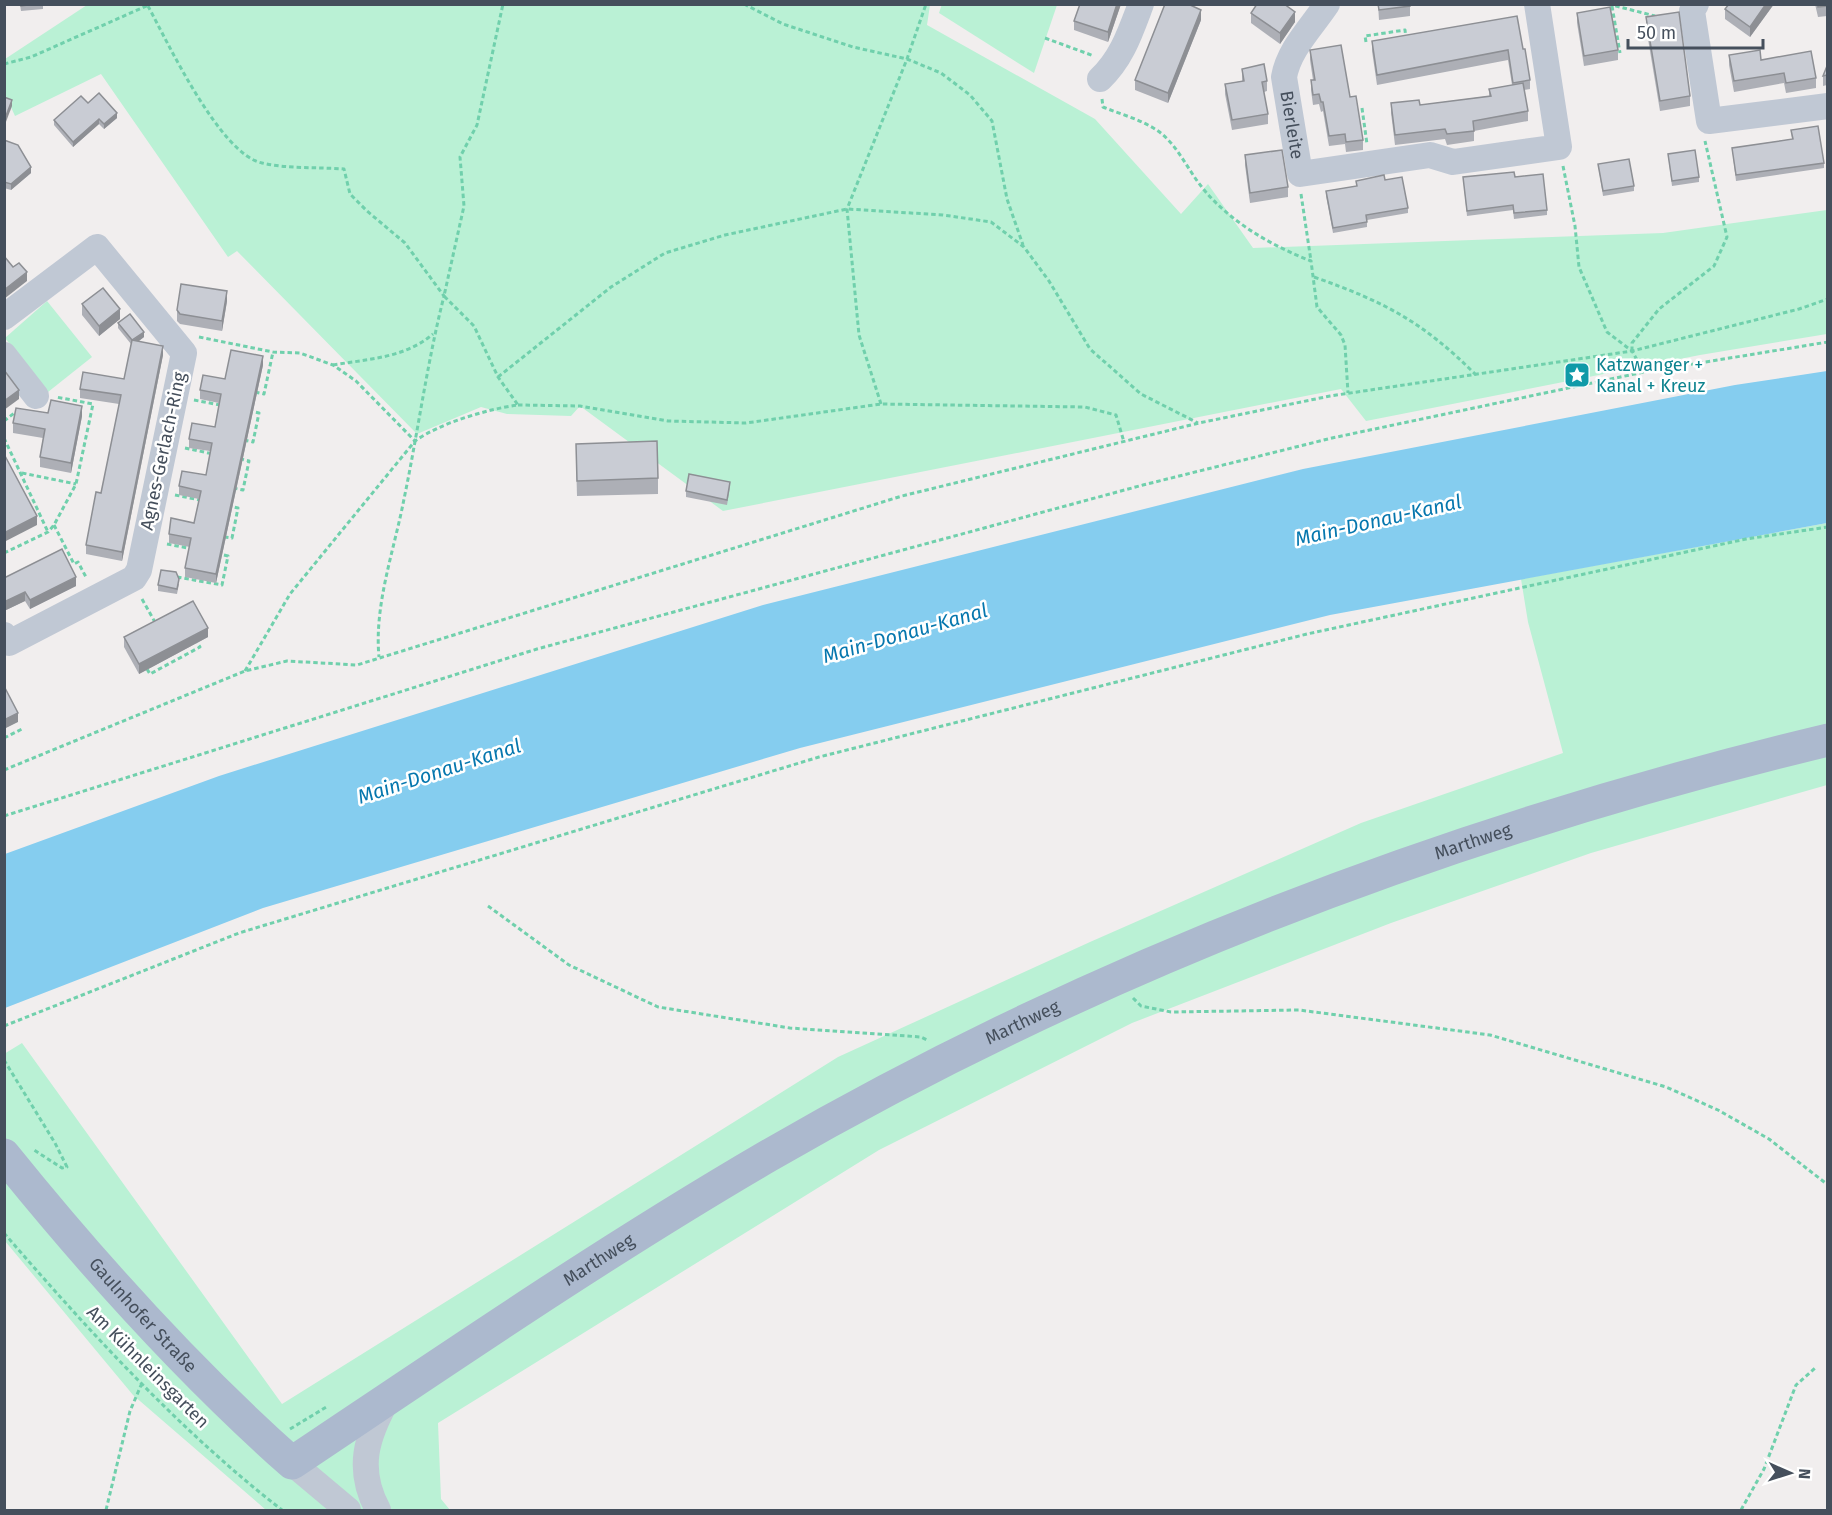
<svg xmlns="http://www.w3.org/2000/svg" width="1832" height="1515" font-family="'Fira Sans',sans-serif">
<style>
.green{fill:#baf1d5}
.water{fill:#85cdef}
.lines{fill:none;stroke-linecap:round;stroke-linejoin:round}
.path{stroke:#70d0ac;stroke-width:3;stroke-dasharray:4.5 3;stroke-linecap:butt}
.minor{stroke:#c0c8d4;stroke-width:26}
.major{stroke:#acb9ce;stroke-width:33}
.wall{fill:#adafb6}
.shaded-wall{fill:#8d8f94}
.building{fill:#c9ccd4;stroke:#8d8f94;stroke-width:1.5}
.labels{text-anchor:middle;stroke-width:5;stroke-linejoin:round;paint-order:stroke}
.street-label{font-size:18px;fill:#454f5c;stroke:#fff}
.culture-label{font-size:18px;fill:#0d838f;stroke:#fff;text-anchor:start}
.water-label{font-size:20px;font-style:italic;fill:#0677ae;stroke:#fff}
</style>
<rect width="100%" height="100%" fill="#f1eeee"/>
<g class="green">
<path d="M942,4H1057V5L1034,73L939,13Z"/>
<path d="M87,5H930L927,25L1095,119L1181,214L1208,184L1253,248L1663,233L1827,210V334L1700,355L1366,421L1341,389L723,511L580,406L571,416L507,414L481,407L417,434L237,251L228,257L101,74L15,116L5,94V59Z"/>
<path d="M47,301L92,357L48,392L5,338Z"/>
<path d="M1827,523V785L1591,853L1391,923L1132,1023L879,1150L438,1423L441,1499L450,1510H266L133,1395L5,1241L4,1054L22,1043L282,1404L838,1057L1090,942L1361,823L1563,753L1528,622L1521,579Z"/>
</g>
<path class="water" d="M1827,371V523L1330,615L800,748L263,908L5,1008V854L219,776L763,605L1303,469L1735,385Z"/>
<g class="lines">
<g class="path">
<path d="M744,4L783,24L853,47L907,59L941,73L970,95L992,121L1007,199L1023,245"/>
<path d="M1608,4L1655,16"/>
<path d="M148,6C168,43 220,154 262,163C288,169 318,167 344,169L350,194L367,211L405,243L444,296C427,363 418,432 404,499C394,551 374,605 379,657"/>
<path d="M1612,6L1620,53"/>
<path d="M1045,38L1094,56"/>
<path d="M1366,42L1365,36L1405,30L1406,39"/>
<path d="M4,64L31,57L151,4"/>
<path d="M1102,99L1103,107C1120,114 1139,119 1155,129C1176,142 1186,167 1201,186C1228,221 1272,246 1311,261L1317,307L1341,335L1345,345L1348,393"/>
<path d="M1362,108L1367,144"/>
<path d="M1563,166L1575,226L1579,267L1607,332L1632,351L1644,372"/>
<path d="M1301,194L1311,261"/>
<path d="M1314,277C1385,302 1423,322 1476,375"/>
<path d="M199,337L273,352L300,353L333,365L356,381L415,441"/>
<path d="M1632,351V343L1659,309L1714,266L1727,237L1705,141"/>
<path d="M333,365C368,359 405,358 433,334"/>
<path d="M498,377L611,287L665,253L725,235L847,209L943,215L991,222L1024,247L1049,281L1090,349L1141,394L1198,423"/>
<path d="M255,392L264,394L273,352"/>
<path d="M194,400L220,405"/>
<path d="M881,404L859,335L847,209L907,59L926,4"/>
<path d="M518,405L580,406L668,421L746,423L881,404L1085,407L1116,415L1124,442"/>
<path d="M4,421L17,411"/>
<path d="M4,438L48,532"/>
<path d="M244,440L253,442L259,413L250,411"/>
<path d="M185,448L213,454"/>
<path d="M22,473L76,484"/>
<path d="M233,488L243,490L249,461L241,459"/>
<path d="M175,495L200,500"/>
<path d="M54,525L74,564L78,562L87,579"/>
<path d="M224,537L232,538L238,508L230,506"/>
<path d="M167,544L193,549"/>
<path d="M4,553L48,532L54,525L76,484L93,404L56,397"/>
<path d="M177,577L222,585L228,556L220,554"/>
<path d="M142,599L156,624"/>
<path d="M147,669L150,674L200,647L197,643"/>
<path d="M245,671L290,594L415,441C440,423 488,409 518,405L498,377L474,326L444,296L464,206L460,157L477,125L503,4"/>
<path d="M4,738L24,728"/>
<path d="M4,770L245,671L287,661L357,665L902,496L1199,423L1330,396L1632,351L1799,309L1828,299"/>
<path d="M4,816L537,649L1143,485L1332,438L1644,372L1828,342"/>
<path d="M488,906L569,965L658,1007L790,1028L921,1037L929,1041"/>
<path d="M1133,998L1141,1006L1171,1012L1299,1010L1490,1035L1666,1087L1718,1110L1769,1139L1828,1185"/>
<path d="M4,1026L239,933L819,757L1307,634L1746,539L1828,527"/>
<path d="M4,1060L55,1143L67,1167L62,1168L34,1150"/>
<path d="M4,1233C88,1330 181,1432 282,1510"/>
<path d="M290,1429L328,1406"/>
<path d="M106,1510L130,1411L142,1383"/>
<path d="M1741,1510L1764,1469L1796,1385L1815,1368"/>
</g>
<g class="minor">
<path id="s1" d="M1327,4C1311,28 1289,49 1284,77L1300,174L1430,155L1453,162L1559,147L1537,4"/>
<path d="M1696,4L1692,11L1709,121L1828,106"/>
<path d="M1100,79C1122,58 1130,33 1141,4"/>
<path d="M4,317L97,247L184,353L139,570L134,578L9,643L4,635"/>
<path d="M4,355L36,396"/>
<path d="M292,1463L348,1510"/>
<path d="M378,1510C356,1469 366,1437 388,1398"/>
</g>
<path class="major" id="s2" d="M4,1155C92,1264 187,1370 292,1463C449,1358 605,1251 768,1156C1098,965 1458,829 1828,740"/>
</g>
<g class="wall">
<path d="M20,4H43V9L21,11Z"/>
<path d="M1080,4H1121L1108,42L1074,30V21Z"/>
<path d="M1378,4H1410V16L1379,20Z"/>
<path d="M1729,4H1774L1750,37L1725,19V9Z"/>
<path d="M1815,4H1827V16L1818,17Z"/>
<path d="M1251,13L1295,22L1280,44L1251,23Z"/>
<path d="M1577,13L1618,50V60L1584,66L1577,23Z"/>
<path d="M1646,17L1690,96V106L1660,111L1646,27Z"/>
<path d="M1201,20L1168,103L1135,90V80Z"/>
<path d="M1372,41L1523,49L1530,80V89L1524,90L1528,111V121L1474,131V141L1447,145L1445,139L1395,145L1391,113V103L1420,105L1489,96V89L1512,85L1508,60L1377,85L1372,51Z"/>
<path d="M1310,50L1350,97L1363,140V150L1346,152L1345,144L1329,146L1323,111L1321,112L1319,104L1313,105L1311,90V80H1313L1310,60Z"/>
<path d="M1729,55L1761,60L1816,78V88L1786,93L1784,83L1734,92L1729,65Z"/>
<path d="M1827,66V85L1823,86V76Z"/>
<path d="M1242,69L1267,81V91L1264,92L1268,114V124L1232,130L1225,94V84L1242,81Z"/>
<path d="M88,103L117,118L104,129L99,124L73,147L54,125V120Z"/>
<path d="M1791,130L1824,163V168L1736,181L1732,148L1792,139Z"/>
<path d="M4,140L31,173L11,190L4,188Z"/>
<path d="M1668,154L1699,177V182L1672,186Z"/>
<path d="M1245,155L1288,187V197L1250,203L1245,165Z"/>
<path d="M1598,164L1634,186V191L1603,196Z"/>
<path d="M1463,177L1547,210V215L1514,219L1513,210L1467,216Z"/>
<path d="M1385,180L1408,208V213L1367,220V227L1333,233L1326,196V191L1356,186V181Z"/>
<path d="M227,301L222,331L180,324L177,321V310Z"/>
<path d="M82,304L120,319L99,336L82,315Z"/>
<path d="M118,323L144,337L139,341L163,355L122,561L86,554V545L101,493L119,404L80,398V389L124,379L131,344L118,328Z"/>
<path d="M263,365L216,583L185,577V568L190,547L169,543V534L194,523L199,499L179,495V486L206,475L210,451L189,448V439L215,427L219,403L200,399V390L225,379Z"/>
<path d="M48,413L82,416L71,473L40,467V457L43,438L13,433V423Z"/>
<path d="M576,459L658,478V494L577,496Z"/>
<path d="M730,487L727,505L686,497V491Z"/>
<path d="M4,578L76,586L30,609L25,601L4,611Z"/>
<path d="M179,584L177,594L158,591V585Z"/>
<path d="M124,637H208L139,674L124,647Z"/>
</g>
<g class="shaded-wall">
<path d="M1117,4H1121L1108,42V32Z"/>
<path d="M1766,4H1774L1750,37V27Z"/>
<path d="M1201,10V20L1168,103V93Z"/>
<path d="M1295,12V22L1280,44V33Z"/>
<path d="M12,100V106L4,127V121Z"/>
<path d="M117,113V118L104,129V124Z"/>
<path d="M99,119V124L73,147V142Z"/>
<path d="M31,167V173L11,190V184Z"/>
<path d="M27,272V281L4,299V290Z"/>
<path d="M227,291V301L222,331V321Z"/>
<path d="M120,309V319L99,336V326Z"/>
<path d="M144,332V337L132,346V341Z"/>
<path d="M163,346V355L122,561V552Z"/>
<path d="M263,356V365L216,583V574Z"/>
<path d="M19,390V399L4,410V401Z"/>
<path d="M82,406V416L71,473V463Z"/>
<path d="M37,516V525L4,542V533Z"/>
<path d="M76,577V586L30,609V600Z"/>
<path d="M25,592V601L4,611V602Z"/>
<path d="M208,628V637L139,674V664Z"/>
<path d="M18,713V722L4,729V720Z"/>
</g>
<g class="building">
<path d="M21,4H36L21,6Z"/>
<path d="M1080,4H1117L1108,32L1074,21Z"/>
<path d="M1165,4H1188L1201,10L1168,93L1135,80Z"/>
<path d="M1257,4H1284L1295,12L1280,33L1251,13Z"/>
<path d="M1378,4H1410V6L1379,10Z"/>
<path d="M1729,4H1766L1750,27L1725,9Z"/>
<path d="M1818,4H1827V6L1818,7Z"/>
<path d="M1610,7L1618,50L1584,56L1577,13Z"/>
<path d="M1679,12L1690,96L1660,101L1646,17Z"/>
<path d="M1517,16L1523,49H1525L1530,80L1513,83L1508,50L1377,75L1372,41Z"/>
<path d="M1341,45L1350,97L1356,96L1363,140L1346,142L1345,134L1329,136L1323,102H1321L1319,94L1313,95L1311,80H1315L1310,50Z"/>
<path d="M1760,50L1761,60L1811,51L1816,78L1786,83L1784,73L1734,81L1729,55Z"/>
<path d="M1264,64L1267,81L1262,82L1268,114L1232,120L1225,84L1244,81L1242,69Z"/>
<path d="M1827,66V75L1823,76Z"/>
<path d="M1523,83L1528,111L1473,121L1474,131L1447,134L1445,129L1395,135L1391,103L1419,100L1420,105L1491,96L1489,89Z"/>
<path d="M99,93L117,113L104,124L99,119L73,142L54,120L81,96L88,103Z"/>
<path d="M4,97L12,100L4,121Z"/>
<path d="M1818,126L1824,163L1736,175L1732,148L1793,139L1791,130Z"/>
<path d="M4,140L18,145L31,167L11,184L4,182Z"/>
<path d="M1282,150L1288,187L1250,193L1245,155Z"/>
<path d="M1695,150L1699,177L1672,181L1668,154Z"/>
<path d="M1629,159L1634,186L1603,191L1598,164Z"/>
<path d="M1514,172L1515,177L1543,174L1547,210L1514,213L1513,205L1467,211L1463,177Z"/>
<path d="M1384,175L1385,180L1402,177L1408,208L1366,215L1367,222L1333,228L1326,191L1357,186L1356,181Z"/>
<path d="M4,256L13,267L19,263L27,272L4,290Z"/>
<path d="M181,284L227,291L222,321L180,314L177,310Z"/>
<path d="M103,288L120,309L99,326L82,304Z"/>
<path d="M130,314L144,332L132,340L118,323Z"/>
<path d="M132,340L163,346L122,552L86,545L96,492L101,493L121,395L80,389L83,372L124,379Z"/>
<path d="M231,350L263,356L216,574L185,568L191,538L169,534L171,518L194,523L201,491L179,486L182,471L206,475L212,443L189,439L192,423L215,427L221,394L200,390L203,375L225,379Z"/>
<path d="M4,370L19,390L4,401Z"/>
<path d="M51,400L82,406L71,463L40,457L45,429L13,423L16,408L48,413Z"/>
<path d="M657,441L658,478L577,481L576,444Z"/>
<path d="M4,454L37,516L4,533Z"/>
<path d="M689,474L730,482L727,500L686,491Z"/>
<path d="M62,549L76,577L30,600L25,592L4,602V578Z"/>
<path d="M161,570L176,572L179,579L177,589L158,585Z"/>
<path d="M193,601L208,628L139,664L124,637Z"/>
<path d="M4,686L18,713L4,720Z"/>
</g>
<defs>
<g id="sight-square" transform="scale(1.35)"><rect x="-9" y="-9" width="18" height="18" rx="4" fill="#0f9aa8" stroke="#fff"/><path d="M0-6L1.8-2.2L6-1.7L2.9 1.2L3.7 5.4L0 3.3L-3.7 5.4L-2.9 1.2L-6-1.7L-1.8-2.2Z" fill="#fff"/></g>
</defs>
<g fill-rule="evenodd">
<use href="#sight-square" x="1577" y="375"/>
</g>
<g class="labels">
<g class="street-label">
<text dy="6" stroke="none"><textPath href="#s1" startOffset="134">Bierleite</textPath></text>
<text transform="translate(163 451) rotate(-78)" y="6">Agnes-Gerlach-Ring</text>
<text dy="6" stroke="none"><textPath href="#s2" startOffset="1762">Marthweg</textPath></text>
<text dy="6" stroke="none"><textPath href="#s2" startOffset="1276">Marthweg</textPath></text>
<text dy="6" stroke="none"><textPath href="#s2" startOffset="790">Marthweg</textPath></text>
<text dy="6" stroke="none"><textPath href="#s2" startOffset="212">Gaulnhofer Straße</textPath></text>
<text transform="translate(148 1367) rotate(45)" y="6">Am Kühnleinsgarten</text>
</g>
<g class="culture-label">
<text x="1596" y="371">Katzwanger +<tspan x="1596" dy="21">Kanal + Kreuz</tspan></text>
</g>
<g class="water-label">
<text transform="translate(1378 520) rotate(-13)" y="7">Main-Donau-Kanal</text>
<text transform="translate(905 633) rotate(-16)" y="7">Main-Donau-Kanal</text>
<text transform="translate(439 771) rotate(-18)" y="7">Main-Donau-Kanal</text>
</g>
</g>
<rect width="1832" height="1515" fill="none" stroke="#454f5c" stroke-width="12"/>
<g transform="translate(1790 1473) rotate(93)" stroke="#ffffff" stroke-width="4.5" paint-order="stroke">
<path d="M0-4.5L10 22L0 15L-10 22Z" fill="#454f5c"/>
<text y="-9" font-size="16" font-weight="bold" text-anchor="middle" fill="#454f5c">N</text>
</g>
<path d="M1628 39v9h135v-9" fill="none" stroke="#454f5c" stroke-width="3"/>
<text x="1637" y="39" font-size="18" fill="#454f5c" stroke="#ffffff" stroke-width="4.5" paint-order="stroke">50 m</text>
</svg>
